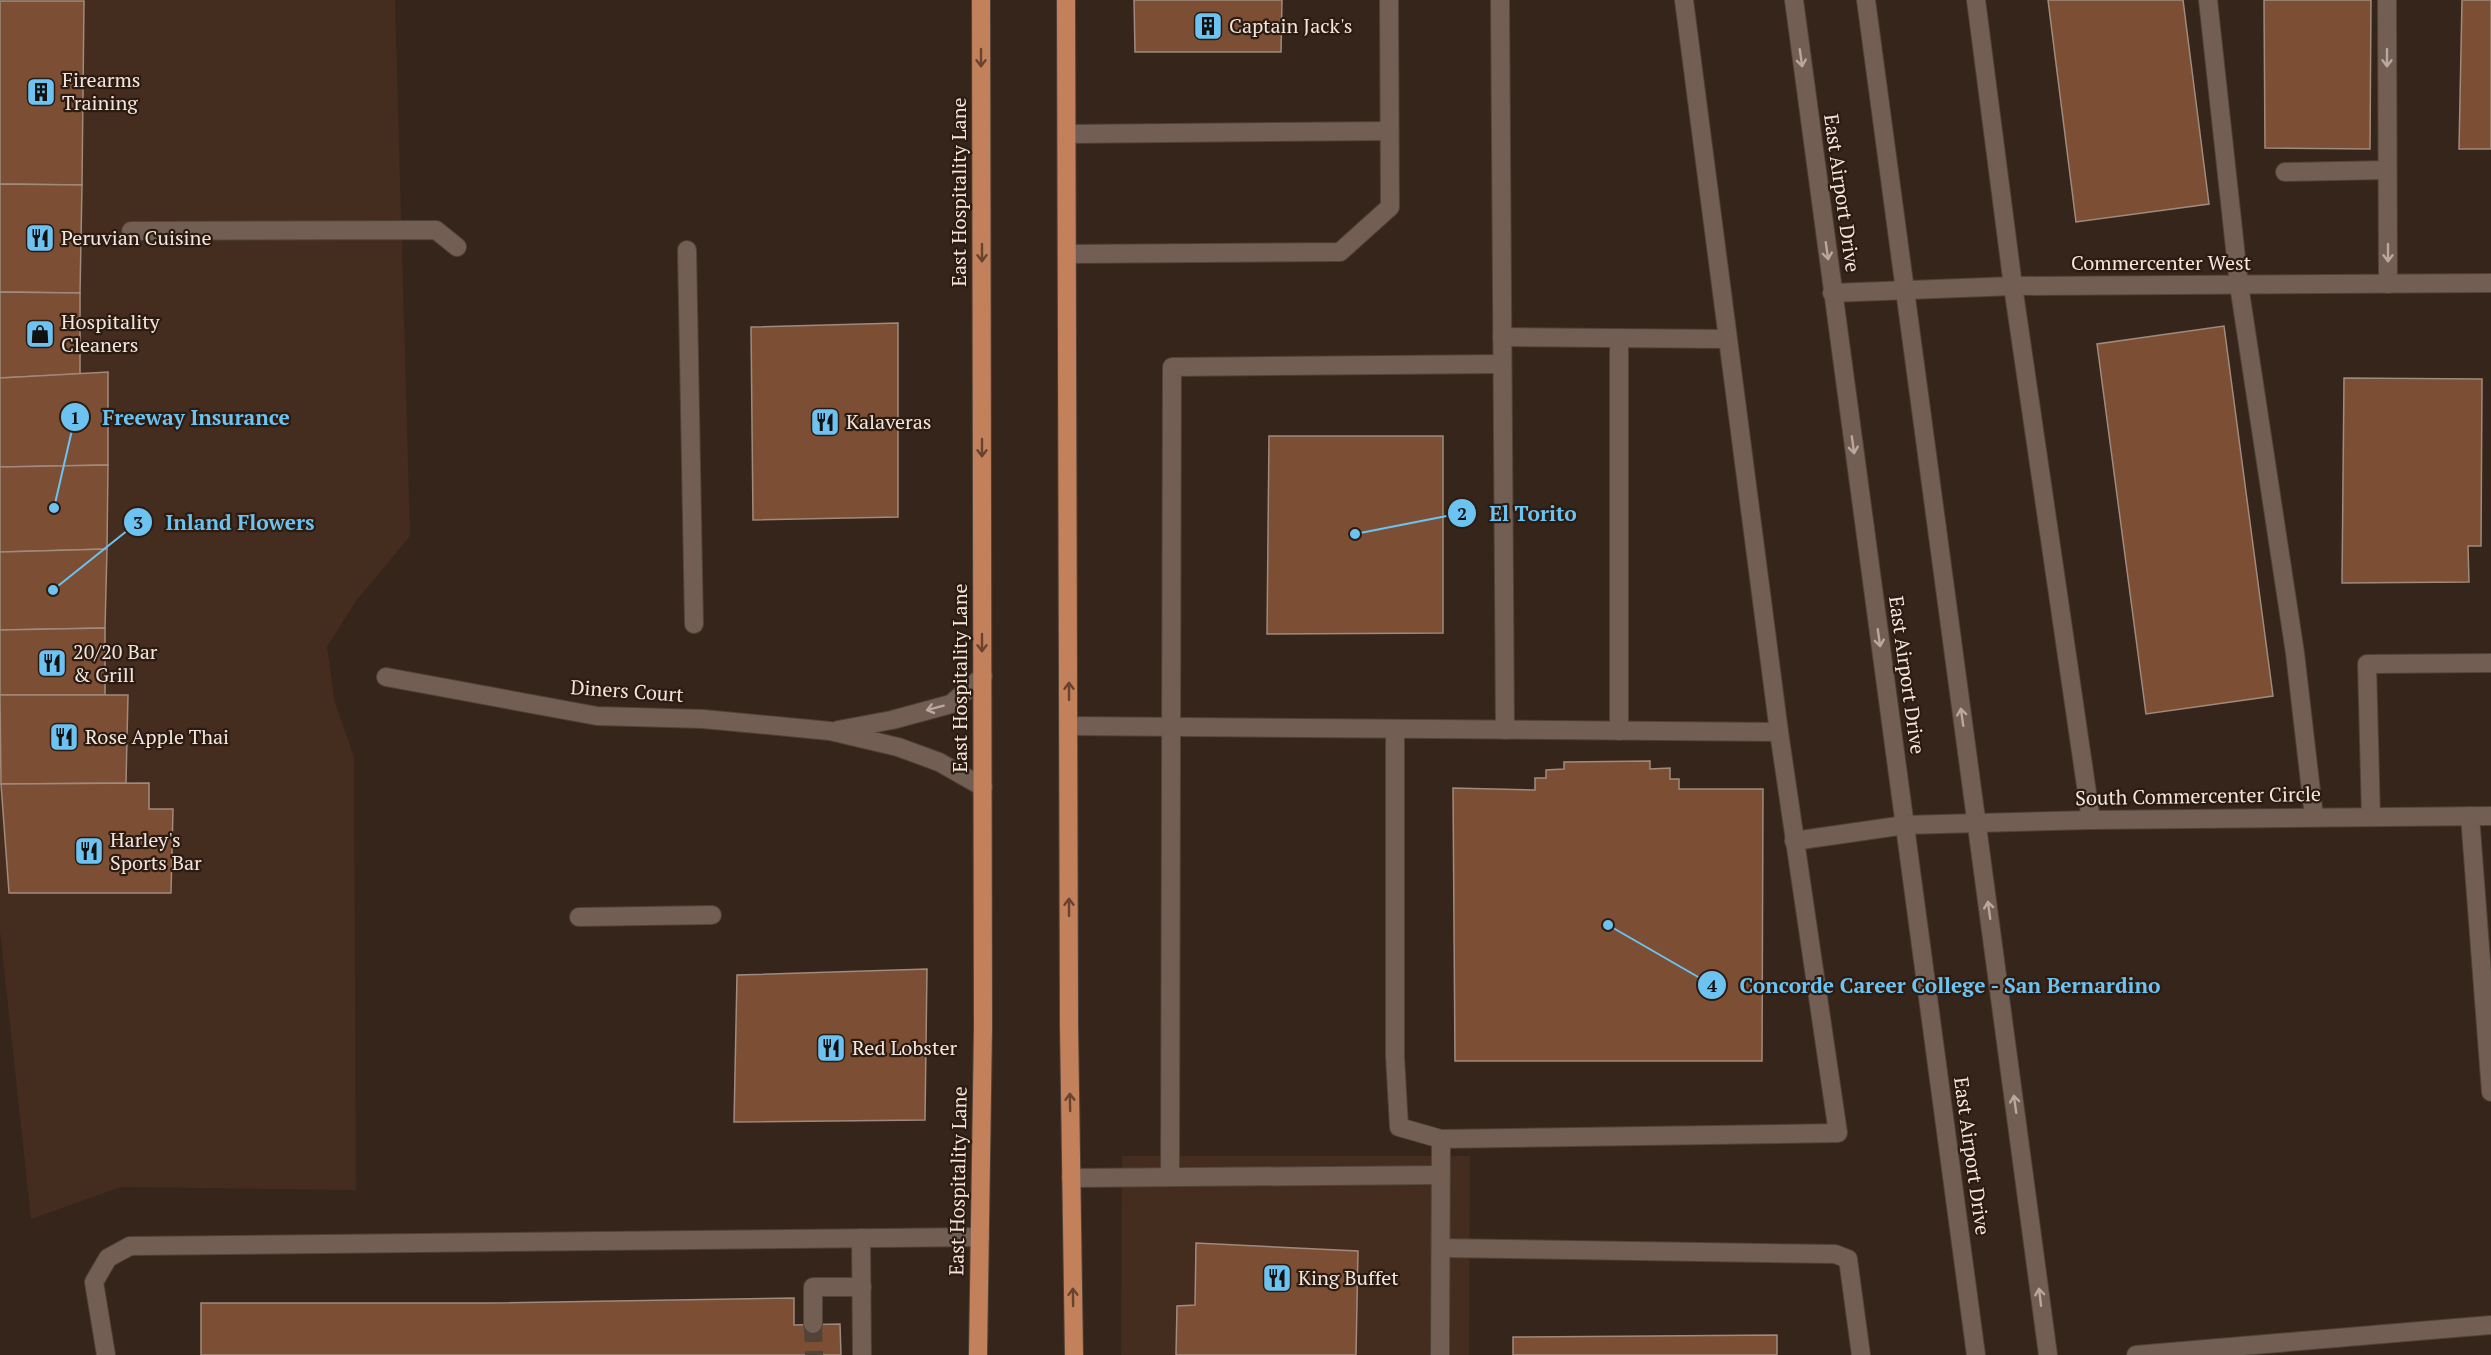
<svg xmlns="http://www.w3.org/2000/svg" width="2491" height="1355" font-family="'PT Serif',serif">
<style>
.built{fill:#442c1e}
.building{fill:#7c4f34;stroke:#a08a7e;stroke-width:1.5}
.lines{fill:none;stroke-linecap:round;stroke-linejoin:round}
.minor-tunnel{stroke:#524238;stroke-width:18;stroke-dasharray:18 9;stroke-linecap:butt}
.minor-casing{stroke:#504239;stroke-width:20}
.major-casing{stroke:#504239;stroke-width:20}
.minor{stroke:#725e53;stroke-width:18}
.major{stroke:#c2815b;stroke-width:18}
.oneway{stroke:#68442f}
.oneway2{stroke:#b8a89f}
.labels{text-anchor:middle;stroke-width:4.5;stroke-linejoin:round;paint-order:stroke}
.poi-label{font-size:20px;fill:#f1e5de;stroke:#2c1b11;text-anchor:start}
.street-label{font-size:20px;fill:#f1e5de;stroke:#2c1b11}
.leader{fill:none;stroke:#6cc3f2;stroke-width:2}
.callout-dot{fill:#6cc3f2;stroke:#2c1b11;stroke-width:2}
.mark-label{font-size:18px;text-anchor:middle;font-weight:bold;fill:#111}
.callout-label{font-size:21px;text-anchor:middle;font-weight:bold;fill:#6cc3f2;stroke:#2c1b11;stroke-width:4.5;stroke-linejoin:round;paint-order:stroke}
</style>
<rect width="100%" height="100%" fill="#36251b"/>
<g class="built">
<path d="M0,0H395L410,536L356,601L327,647L335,703L354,757L356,1190L121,1187L31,1219L0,931Z"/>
<path d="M1122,1156H1470L1469,1355H1121Z"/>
</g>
<g class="building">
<path d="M1134,0H1282L1281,52H1135Z"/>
<path d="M2048,0H2183L2209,204L2076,222Z"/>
<path d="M2264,0H2371L2370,149L2265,148Z"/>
<path d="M2462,0H2491V149H2459Z"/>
<path d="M0,1H84L82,185L0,184Z"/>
<path d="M0,184L82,185L80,293L0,292Z"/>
<path d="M0,292L80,293V374L0,378Z"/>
<path d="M898,323V517L753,520L751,327Z"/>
<path d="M2224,326L2273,696L2146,714L2097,344Z"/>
<path d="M108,372V465L0,467V378Z"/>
<path d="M2344,378L2482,379L2481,546H2468L2469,582L2342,583Z"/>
<path d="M1269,436H1443V633L1267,634Z"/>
<path d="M108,465L107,549L0,552V467Z"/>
<path d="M107,549L105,628L0,630V552Z"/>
<path d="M105,628V695H0V630Z"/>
<path d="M0,695H128L126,783L1,784Z"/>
<path d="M1650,761V769L1670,768V779H1679V789H1763L1762,1061H1455L1453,788L1535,790V778H1546V770L1564,769V762Z"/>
<path d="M149,783V809H173L171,893H9L1,784Z"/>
<path d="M927,969L925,1120L734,1122L737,975Z"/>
<path d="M1196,1243L1358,1251L1356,1355H1176L1177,1306L1195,1305Z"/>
<path d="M794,1298V1325L840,1324L841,1355H201V1303H489Z"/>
<path d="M1777,1335V1355H1513V1337Z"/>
</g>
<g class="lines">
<path class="minor-tunnel" d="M813,1324L814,1355"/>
<g class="minor-casing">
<g id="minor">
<path d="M1500,0L1505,730"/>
<path d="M1794,0L1976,1355"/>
<path d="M1866,0L2048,1355"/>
<path d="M1976,0L2013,286L2091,820"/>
<path d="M2208,0L2239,285L2295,653L2314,817"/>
<path d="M2387,0L2388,284"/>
<path d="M1067,134L1389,131"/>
<path d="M2285,172L2387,170"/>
<path d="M131,231L436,230L457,247"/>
<path d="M687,250L694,624"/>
<path d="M1067,254L1340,252L1390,207L1389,0"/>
<path d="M1832,293L2013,286L2491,283"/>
<path d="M1502,337L1727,339"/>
<path d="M1619,338V731"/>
<path d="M386,677L597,716L703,719L830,731L898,747L939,762L983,787"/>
<path d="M1069,726L1779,732"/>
<path d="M1395,729V1056L1399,1127L1441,1139L1838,1133L1779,732L1684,0"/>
<path d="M838,730L892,720L951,704L983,676"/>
<path d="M2470,816L2491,1092"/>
<path d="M2371,817L2367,664L2491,663"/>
<path d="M1794,841L1905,825L2091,820L2491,816"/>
<path d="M579,917L712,915"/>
<path d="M1170,1177L1172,367L1502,364"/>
<path d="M1071,1178L1441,1175"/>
<path d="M861,1238L862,1355"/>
<path d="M1441,1248L1835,1254L1848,1259L1861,1355"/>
<path d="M813,1324V1287H862"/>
<path d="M106,1355L94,1282L108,1258L130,1246L980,1237"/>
<path d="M1440,1355L1441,1139"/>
<path d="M2136,1355L2491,1325"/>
</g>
</g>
<g class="major-casing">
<g id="major">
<path d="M1066,0L1069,1026L1074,1355"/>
<path d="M978,1355L983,1027L981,0"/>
</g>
</g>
<use href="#minor" class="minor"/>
<use href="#major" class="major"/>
</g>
<defs><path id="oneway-shaft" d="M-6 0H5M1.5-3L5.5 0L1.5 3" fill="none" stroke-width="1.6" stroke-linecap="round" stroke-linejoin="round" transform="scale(1.5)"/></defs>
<g class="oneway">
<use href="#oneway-shaft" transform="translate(981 58) rotate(90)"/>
<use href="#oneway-shaft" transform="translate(982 253) rotate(90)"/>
<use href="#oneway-shaft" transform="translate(982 448) rotate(90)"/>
<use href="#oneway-shaft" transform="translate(982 643) rotate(90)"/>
<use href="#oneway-shaft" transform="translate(1069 691) rotate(-90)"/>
<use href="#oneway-shaft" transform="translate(1069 907) rotate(-90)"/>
<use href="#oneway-shaft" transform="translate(1070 1102) rotate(-91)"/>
<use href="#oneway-shaft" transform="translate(1073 1297) rotate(-91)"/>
</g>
<g class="oneway2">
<use href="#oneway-shaft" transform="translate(1801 58) rotate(82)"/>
<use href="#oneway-shaft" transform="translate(2387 58) rotate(90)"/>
<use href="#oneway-shaft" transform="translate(1827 251) rotate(82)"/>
<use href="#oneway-shaft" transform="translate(2388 253) rotate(90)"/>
<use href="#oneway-shaft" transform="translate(1853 445) rotate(82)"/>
<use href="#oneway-shaft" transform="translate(1879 638) rotate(82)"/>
<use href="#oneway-shaft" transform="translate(935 708) rotate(165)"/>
<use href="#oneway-shaft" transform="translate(1962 717) rotate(-98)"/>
<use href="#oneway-shaft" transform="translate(1989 910) rotate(-98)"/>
<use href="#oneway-shaft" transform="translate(2015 1104) rotate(-98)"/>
<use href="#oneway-shaft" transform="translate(2040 1297) rotate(-97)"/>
</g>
<defs>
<g id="building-square" transform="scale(1.5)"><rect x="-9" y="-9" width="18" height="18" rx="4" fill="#6cc3f2" stroke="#2c1b11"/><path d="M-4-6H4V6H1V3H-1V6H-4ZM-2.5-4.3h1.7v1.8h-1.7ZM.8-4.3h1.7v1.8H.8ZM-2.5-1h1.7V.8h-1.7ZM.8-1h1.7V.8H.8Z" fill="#111"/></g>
<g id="restaurant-square" transform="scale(1.5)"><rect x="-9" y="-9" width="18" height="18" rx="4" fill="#6cc3f2" stroke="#2c1b11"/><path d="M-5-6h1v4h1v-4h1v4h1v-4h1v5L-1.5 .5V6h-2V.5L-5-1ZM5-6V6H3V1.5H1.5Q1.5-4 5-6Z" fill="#111"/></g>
<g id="shop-square" transform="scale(1.5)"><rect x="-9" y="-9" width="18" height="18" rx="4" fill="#6cc3f2" stroke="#2c1b11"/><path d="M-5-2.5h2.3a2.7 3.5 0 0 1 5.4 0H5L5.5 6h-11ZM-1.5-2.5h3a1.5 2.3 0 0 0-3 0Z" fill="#111"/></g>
</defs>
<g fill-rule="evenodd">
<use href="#building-square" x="1208" y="26"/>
<use href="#building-square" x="41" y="92"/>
<use href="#restaurant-square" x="40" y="238"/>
<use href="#shop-square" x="40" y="334"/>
<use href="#restaurant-square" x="825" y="422"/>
<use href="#restaurant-square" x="52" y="663"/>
<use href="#restaurant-square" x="64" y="737"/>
<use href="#restaurant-square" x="89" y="851"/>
<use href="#restaurant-square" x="831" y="1048"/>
<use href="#restaurant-square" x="1277" y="1278"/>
</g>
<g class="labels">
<g class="poi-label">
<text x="1229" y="33">Captain Jack's</text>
<text x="62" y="87">Firearms<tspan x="62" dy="23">Training</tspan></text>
<text x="61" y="245">Peruvian Cuisine</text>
<text x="61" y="329">Hospitality<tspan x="61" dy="23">Cleaners</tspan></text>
<text x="846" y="429">Kalaveras</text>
<text x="73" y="659">20/20 Bar<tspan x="73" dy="23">&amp; Grill</tspan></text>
<text x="85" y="744">Rose Apple Thai</text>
<text x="110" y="847">Harley's<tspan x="110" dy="23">Sports Bar</tspan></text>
<text x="852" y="1055">Red Lobster</text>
<text x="1298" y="1285">King Buffet</text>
</g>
<g class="street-label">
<text transform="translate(959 192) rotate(-90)" y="7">East Hospitality Lane</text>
<text transform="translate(1842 193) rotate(82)" y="7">East Airport Drive</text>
<text x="2161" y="270">Commercenter West</text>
<text transform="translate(1907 675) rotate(82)" y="7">East Airport Drive</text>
<text transform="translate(960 678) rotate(-90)" y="7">East Hospitality Lane</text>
<text transform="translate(627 691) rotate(4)" y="7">Diners Court</text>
<text transform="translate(2198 796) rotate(-1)" y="7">South Commercenter Circle</text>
<text transform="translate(1972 1156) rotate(82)" y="7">East Airport Drive</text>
<text transform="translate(958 1181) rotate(-89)" y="7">East Hospitality Lane</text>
</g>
</g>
<path class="leader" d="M54 508L75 417M1355 534L1462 513M53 590L138 522M1608 925L1712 985"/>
<g class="callout-dot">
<circle cx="54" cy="508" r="6"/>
<circle cx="1355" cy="534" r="6"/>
<circle cx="53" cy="590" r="6"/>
<circle cx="1608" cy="925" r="6"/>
<circle cx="75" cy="417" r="15"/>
<circle cx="1462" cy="513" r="15"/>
<circle cx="138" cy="522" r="15"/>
<circle cx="1712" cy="985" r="15"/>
</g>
<g class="mark-label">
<text x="75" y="424">1</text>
<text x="1462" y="520">2</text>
<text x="138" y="529">3</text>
<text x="1712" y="992">4</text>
</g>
<g class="callout-label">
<text x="196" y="425">Freeway Insurance</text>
<text x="1533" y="521">El Torito</text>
<text x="240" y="530">Inland Flowers</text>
<text x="1950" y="993">Concorde Career College - San Bernardino</text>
</g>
</svg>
